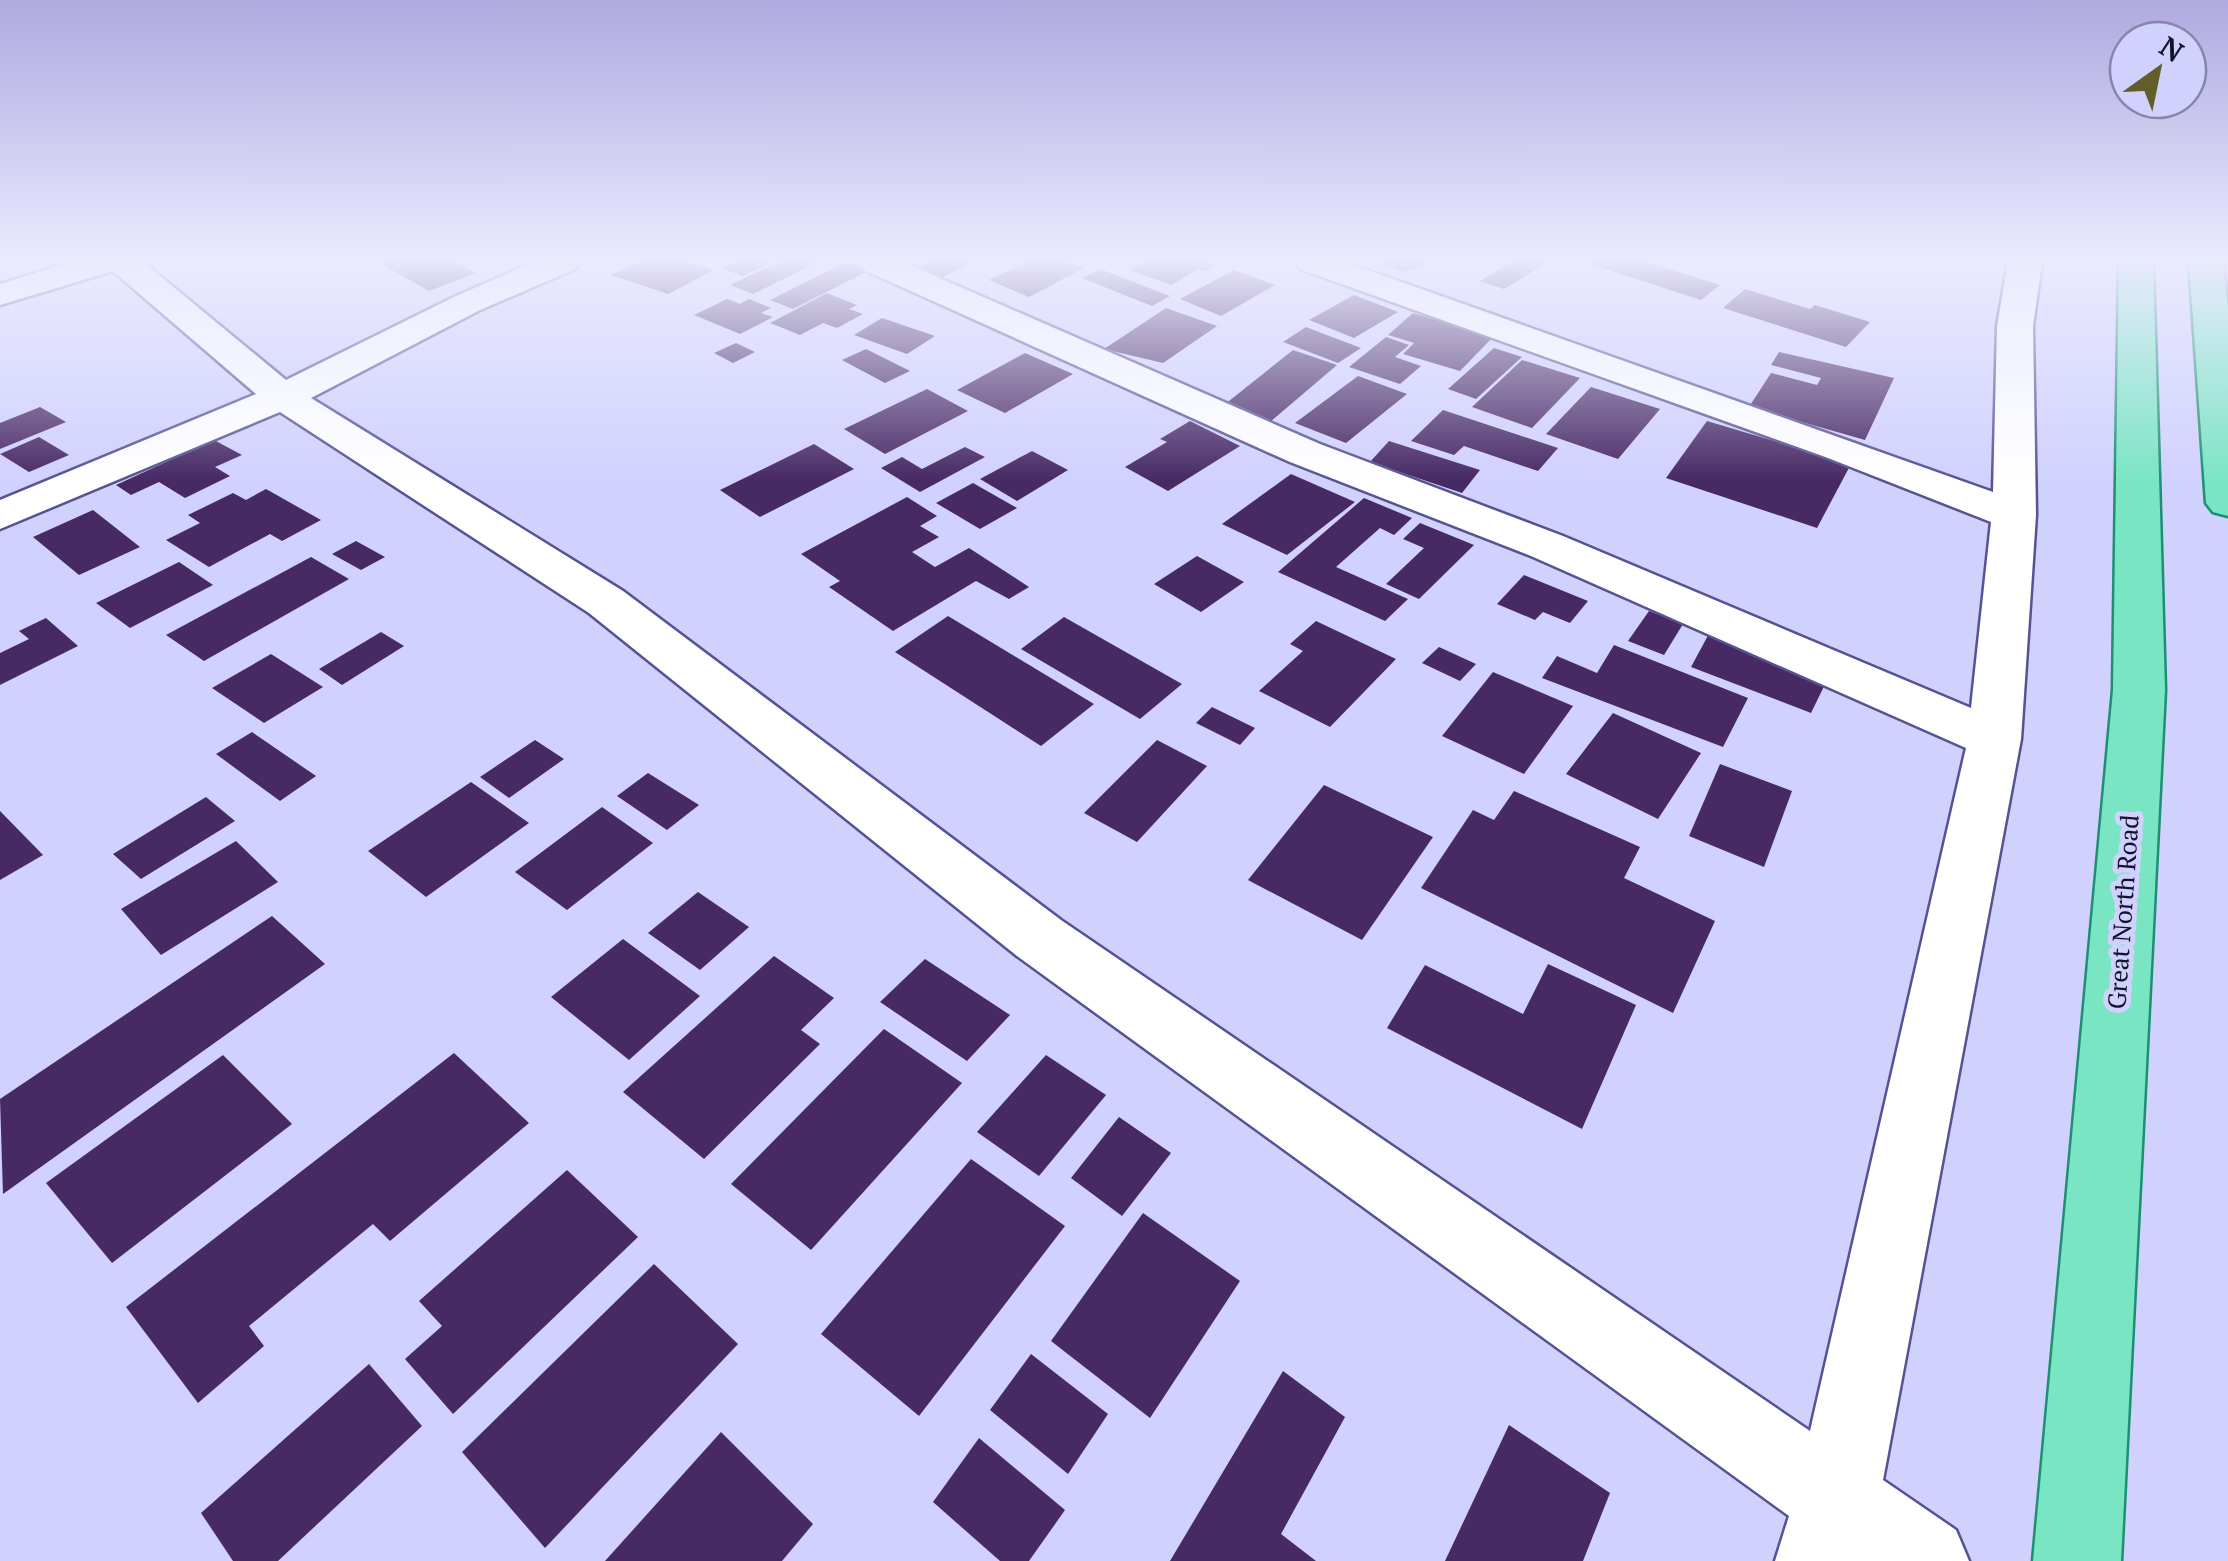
<svg xmlns="http://www.w3.org/2000/svg" width="2228" height="1561" font-family="'PT Serif',serif">
<style>
.building{fill:#472964}
.lines{fill:none;stroke-linecap:round;stroke-linejoin:round}
.minor-casing{stroke:#565293;stroke-width:5}
.major-casing{stroke:#1d8f74;stroke-width:5}
.minor{fill:#fff;fill-rule:evenodd}
.major{fill:#7ae5c3;fill-rule:evenodd}
.labels{text-anchor:middle;stroke-width:10;stroke-linejoin:round;paint-order:stroke}
.street-label{font-size:25px;fill:#15122d;stroke:#d1d1fe}
</style>
<rect width="100%" height="100%" fill="#d1d1fe"/>
<g class="building">
<path d="M378,262H455L476,273L429,291Z"/>
<path d="M637,262H690L714,270L668,294L611,275Z"/>
<path d="M733,262H772L743,276L721,268Z"/>
<path d="M778,262H818L753,294L730,285Z"/>
<path d="M846,262L872,269L793,309L770,300Z"/>
<path d="M928,262H974L943,277L919,267Z"/>
<path d="M1026,262H1069L1084,268L1029,297L989,280Z"/>
<path d="M1143,262H1206L1215,265L1206,271L1198,269L1172,285L1129,270Z"/>
<path d="M1378,262H1433L1402,272Z"/>
<path d="M1511,262H1548L1504,289L1480,281Z"/>
<path d="M1584,262H1646L1720,285L1701,300Z"/>
<path d="M1100,269L1170,296L1152,306L1082,278Z"/>
<path d="M1234,270L1275,285L1221,316L1180,299Z"/>
<path d="M1745,289L1810,309L1815,305L1870,322L1846,347L1723,308Z"/>
<path d="M827,293L857,305L849,309L863,314L837,328L823,323L800,335L770,323Z"/>
<path d="M1354,295L1398,312L1354,338L1309,320Z"/>
<path d="M727,299L740,304L749,299L771,308L761,313L773,317L740,334L694,315Z"/>
<path d="M1166,308L1217,326L1163,363L1104,349Z"/>
<path d="M1413,313L1493,337L1460,371L1403,354L1414,343L1388,335Z"/>
<path d="M882,318L935,336L907,354L854,335Z"/>
<path d="M1306,327L1361,348L1338,363L1283,342Z"/>
<path d="M1386,337L1409,345L1395,357L1421,366L1400,384L1349,367Z"/>
<path d="M736,343L755,352L733,363L714,353Z"/>
<path d="M1494,348L1522,357L1476,399L1448,389Z"/>
<path d="M866,349L910,371L885,383L842,360Z"/>
<path d="M1293,350L1337,365L1270,422L1224,405Z"/>
<path d="M1779,352L1894,378L1865,440L1749,407L1771,373L1817,385L1821,378L1771,365Z"/>
<path d="M1025,353L1073,374L1005,413L957,390Z"/>
<path d="M1522,360L1580,378L1532,428L1472,407Z"/>
<path d="M1358,376L1407,394L1346,443L1295,423Z"/>
<path d="M1591,387L1660,409L1618,459L1546,434Z"/>
<path d="M927,389L968,411L885,454L844,429Z"/>
<path d="M40,407L66,422L0,449V423Z"/>
<path d="M1443,410L1558,448L1538,471L1464,446L1454,455L1411,441Z"/>
<path d="M1190,421L1240,446L1168,491L1125,467L1167,442L1160,439Z"/>
<path d="M1707,421L1851,464L1817,528L1666,478Z"/>
<path d="M39,437L69,455L29,472L0,454Z"/>
<path d="M214,440L242,455L215,467L230,476L185,498L159,482L131,495L116,485Z"/>
<path d="M1389,441L1480,470L1462,493L1370,462Z"/>
<path d="M814,444L854,469L760,517L720,490Z"/>
<path d="M965,447L985,457L920,492L881,468L902,457L922,469Z"/>
<path d="M1032,451L1068,470L1017,501L980,479Z"/>
<path d="M1291,474L1355,502L1287,555L1222,524Z"/>
<path d="M973,483L1017,508L980,529L936,503Z"/>
<path d="M266,489L321,520L282,541L270,534L209,567L166,540L200,523L188,515L233,493L246,500Z"/>
<path d="M907,497L937,516L920,526L939,537L912,552L935,567L969,548L1029,587L1009,599L976,581L893,631L829,587L840,581L801,554Z"/>
<path d="M1364,498L1412,518L1394,535L1380,528L1336,567L1408,599L1385,621L1278,572Z"/>
<path d="M93,510L140,547L79,575L33,537Z"/>
<path d="M1420,523L1474,545L1419,599L1386,584L1424,548L1403,539Z"/>
<path d="M356,541L385,557L361,570L332,554Z"/>
<path d="M1197,556L1244,582L1201,612L1154,584Z"/>
<path d="M311,557L349,579L204,661L166,635Z"/>
<path d="M179,562L213,585L130,628L96,603Z"/>
<path d="M1524,575L1588,601L1570,623L1543,612L1535,620L1497,604Z"/>
<path d="M1649,611L1683,624L1664,655L1628,641Z"/>
<path d="M948,616L1094,704L1041,746L895,652Z"/>
<path d="M1064,617L1182,684L1140,719L1021,649Z"/>
<path d="M46,618L78,646L0,685V653L29,639L19,631Z"/>
<path d="M1316,621L1396,659L1330,727L1259,691L1303,651L1290,644Z"/>
<path d="M1711,630L1830,674L1811,713L1691,667Z"/>
<path d="M381,632L404,646L342,685L319,669Z"/>
<path d="M1614,645L1748,698L1723,747L1542,678L1557,656L1597,673Z"/>
<path d="M1439,647L1476,664L1460,681L1422,663Z"/>
<path d="M271,654L323,687L264,723L212,688Z"/>
<path d="M1493,672L1573,706L1524,774L1442,736Z"/>
<path d="M1212,707L1255,728L1240,745L1196,723Z"/>
<path d="M1613,713L1701,753L1658,819L1566,774Z"/>
<path d="M252,732L316,776L280,801L216,754Z"/>
<path d="M535,740L564,759L509,798L480,777Z"/>
<path d="M1157,740L1207,766L1137,842L1084,813Z"/>
<path d="M1720,764L1792,791L1764,867L1689,836Z"/>
<path d="M648,773L699,805L667,830L617,796Z"/>
<path d="M471,782L529,823L426,897L368,851Z"/>
<path d="M1324,785L1433,837L1362,940L1248,880Z"/>
<path d="M1514,791L1640,847L1624,878L1715,921L1673,1013L1421,888L1473,810L1494,820Z"/>
<path d="M206,797L235,821L141,879L113,854Z"/>
<path d="M602,807L653,843L567,910L515,872Z"/>
<path d="M0,811L43,855L0,880Z"/>
<path d="M236,841L278,882L161,955L121,909Z"/>
<path d="M698,892L749,927L700,970L648,933Z"/>
<path d="M272,916L325,964L3,1194L0,1099Z"/>
<path d="M623,939L700,996L629,1060L551,997Z"/>
<path d="M774,956L834,998L801,1030L820,1044L704,1159L623,1092Z"/>
<path d="M925,959L1010,1015L967,1061L880,1002Z"/>
<path d="M1548,964L1636,1005L1582,1129L1387,1028L1425,965L1523,1014Z"/>
<path d="M884,1029L962,1083L811,1250L731,1184Z"/>
<path d="M454,1053L529,1123L390,1241L373,1224L249,1326L264,1346L198,1403L126,1307Z"/>
<path d="M223,1055L292,1124L112,1263L46,1183Z"/>
<path d="M1046,1055L1106,1095L1039,1176L977,1132Z"/>
<path d="M1119,1117L1171,1153L1122,1216L1071,1178Z"/>
<path d="M971,1159L1065,1226L919,1416L821,1334Z"/>
<path d="M567,1170L638,1237L453,1414L405,1359L442,1326L419,1301Z"/>
<path d="M1143,1213L1240,1281L1150,1418L1051,1341Z"/>
<path d="M654,1264L738,1344L545,1548L462,1452Z"/>
<path d="M1031,1354L1108,1414L1068,1474L990,1410Z"/>
<path d="M369,1364L422,1426L278,1561H233L201,1513Z"/>
<path d="M1283,1371L1345,1417L1281,1534L1316,1561H1170Z"/>
<path d="M1509,1425L1610,1493L1583,1561H1445Z"/>
<path d="M721,1432L813,1524L782,1561H605Z"/>
<path d="M979,1438L1065,1510L1029,1561H1000L933,1502Z"/>
</g>
<g class="lines">
<g class="minor-casing">
<path id="minor" d="M71,262H143L286,380L456,296L534,262H580L575,269L480,310L311,398L623,591L1061,920L1810,1431L1966,748L1531,556L1290,462L862,269L857,262H903L1320,444L1563,536L1971,708L1991,522L1828,458L1300,269L1295,262H1345L1993,492L1997,326L2008,262H2042L2033,326L2036,515L2021,739L1883,1480L1956,1530L1969,1561H1775L1789,1516L1017,956L589,613L280,412L0,529V500L256,394L113,271L0,305V284Z"/>
</g>
<g class="major-casing">
<g id="major">
<path d="M2119,262H2153L2165,690L2121,1561H2033L2113,690Z"/>
<path d="M2189,262H2223L2228,309V516L2213,512L2206,503Z"/>
</g>
</g>
<use href="#minor" class="minor"/>
<use href="#major" class="major"/>
</g>
<linearGradient id="sky" x2="0" y2="1"><stop stop-color="#afa9df"/><stop offset="0.54" stop-color="#eaeaff"/><stop offset="1" stop-color="#eaeaff" stop-opacity="0"/></linearGradient>
<rect width="2228" height="481" fill="url(#sky)"/>
<g class="labels">
<g class="street-label">
<text transform="translate(2123 912) rotate(-86)" y="9">Great North Road</text>
</g>
</g>
<g transform="translate(2158 70) rotate(33)"><circle r="48" fill="#d1d1fe" stroke="#8685aa" stroke-width="2.5"/>
<path d="M0-8L18 38L0 25L-18 38Z" fill="#625e2b"/>
<text y="-15" font-size="28" font-weight="bold" text-anchor="middle" fill="#15122d">N</text>
</g>
</svg>
